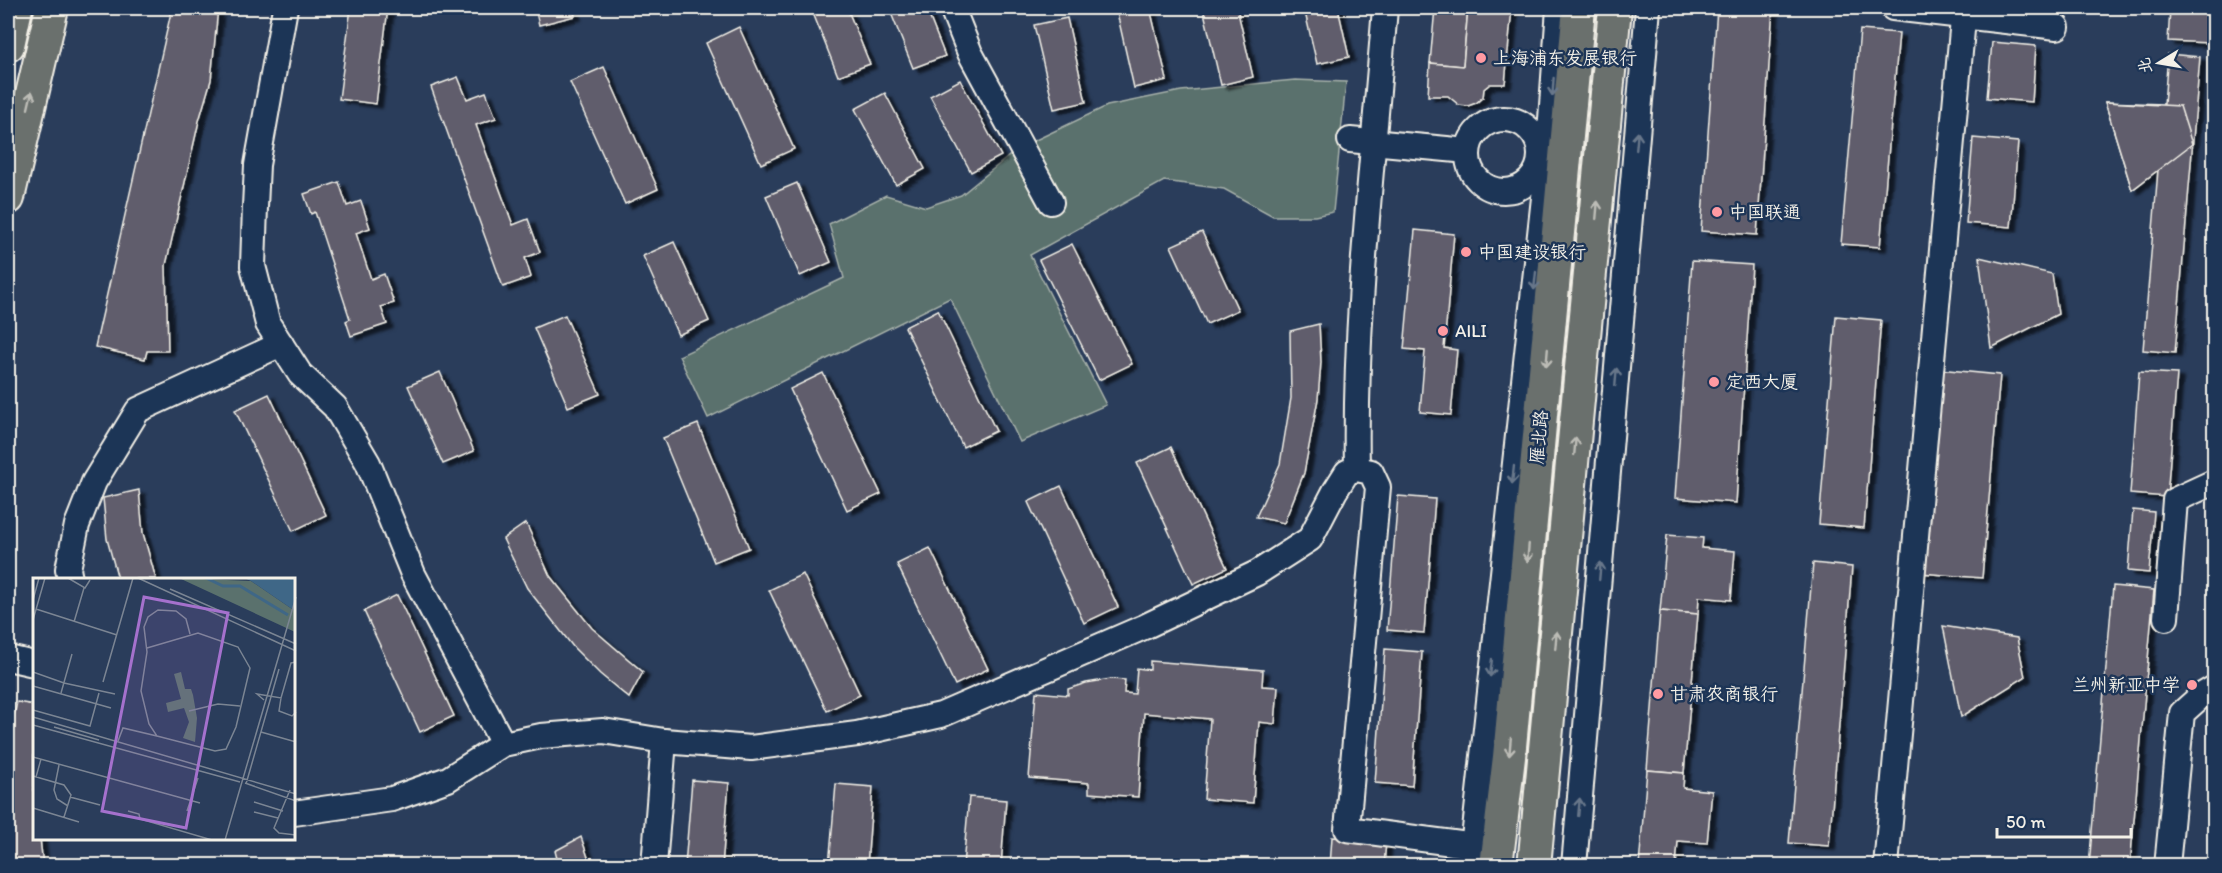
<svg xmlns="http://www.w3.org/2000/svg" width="2222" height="873" font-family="Itim,'LXGW WenKai TC',sans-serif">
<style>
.green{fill:#5a716d;stroke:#a7b1aa;stroke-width:1.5}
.building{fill:#605d6c;stroke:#f4f1e8;stroke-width:1.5;filter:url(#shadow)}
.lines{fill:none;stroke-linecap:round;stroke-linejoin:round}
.minor-casing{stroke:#f4f1e8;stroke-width:28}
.major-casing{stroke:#f4f1e8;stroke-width:36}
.minor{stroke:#1d3557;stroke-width:24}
.major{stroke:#6b706d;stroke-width:32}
.oneway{stroke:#68778a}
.oneway2{stroke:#bdbdb7}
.poi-dot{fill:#ff9aa2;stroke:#1d3557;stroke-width:2}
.labels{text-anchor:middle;stroke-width:5;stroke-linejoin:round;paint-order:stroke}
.poi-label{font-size:18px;fill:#f4f1e8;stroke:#1d3557;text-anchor:start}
.street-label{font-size:18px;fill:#f4f1e8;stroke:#1d3557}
.inset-river{fill:none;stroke:#3f6787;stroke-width:3}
.inset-road{fill:none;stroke:#7b8593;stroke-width:1.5}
.view{fill:#a571cd;fill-opacity:0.15;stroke:#a571cd;stroke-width:3}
.inset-edge{fill:none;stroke:#f4f1e8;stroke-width:3}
</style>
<defs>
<filter id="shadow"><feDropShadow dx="6" dy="4" stdDeviation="1.5" flood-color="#0009"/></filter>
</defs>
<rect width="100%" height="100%" fill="#2a3d5b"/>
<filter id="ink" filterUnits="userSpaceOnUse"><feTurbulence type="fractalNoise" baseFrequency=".0167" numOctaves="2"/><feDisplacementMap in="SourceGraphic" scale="12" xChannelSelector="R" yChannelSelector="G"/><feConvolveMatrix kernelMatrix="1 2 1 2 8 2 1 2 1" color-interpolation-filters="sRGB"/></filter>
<g filter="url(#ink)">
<path class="green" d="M1295,80L1346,82L1333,212L1315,216H1273L1224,189L1164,181L1030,255L1106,405L1020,442L950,298L708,418L679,356L844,278L829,224L886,195L926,207L961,195L1019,148L1107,106L1181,91Z"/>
<g class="building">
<path d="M172,8H218L211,80L199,121L166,265L168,351H147L145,359L95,347Z"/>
<path d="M351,8H388L376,104L339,99Z"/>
<path d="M535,8H573L575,16L539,25Z"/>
<path d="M811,8H847L870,64L838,76Z"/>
<path d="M889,8H926L945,56L913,68Z"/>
<path d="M1116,8H1150L1167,80L1134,88Z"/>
<path d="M1203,8H1237L1253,77L1221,85Z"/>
<path d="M1304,8H1338L1349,57L1317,64Z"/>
<path d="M1435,8H1468L1463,66L1430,63Z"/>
<path d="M1468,8H1512L1505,84H1490L1484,89L1483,97L1476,103L1468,106L1459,105L1448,96H1428L1430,63L1463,66Z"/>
<path d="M1717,8H1773L1757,235L1701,231Z"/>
<path d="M2161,8H2212L2210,43L2168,41L2170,9L2165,14Z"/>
<path d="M1067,18L1086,102L1054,109L1034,25Z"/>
<path d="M739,27L794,149L761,164L706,43Z"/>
<path d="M1860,30L1899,33L1880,247L1841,244Z"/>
<path d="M1992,42L2036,46L2032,102L1987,98Z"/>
<path d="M2168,54L2200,57L2175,353L2143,350L2158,170L2132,190L2105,102L2164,104Z"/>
<path d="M604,67L658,189L625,204L570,82Z"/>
<path d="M458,77L467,99L486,92L496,118L476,125L513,225L528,219L540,252L525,258L531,277L503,287L431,87Z"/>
<path d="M960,80L1001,156L971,172L930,96Z"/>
<path d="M885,93L925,169L896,185L855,109Z"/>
<path d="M2105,102L2180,106L2192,144L2132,190Z"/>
<path d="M1973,138L2018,142L2011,227L1966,223Z"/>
<path d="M339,182L347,206L361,201L370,228L356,233L371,279L384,274L394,303L381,307L387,324L351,336L346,321L350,319L315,212L311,214L304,194Z"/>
<path d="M797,183L831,262L800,276L766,196Z"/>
<path d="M1415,230L1454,234L1444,348L1457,350L1451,415L1420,412L1425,351L1404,349Z"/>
<path d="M1202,232L1238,310L1207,324L1171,246Z"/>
<path d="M674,242L709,321L678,335L643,256Z"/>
<path d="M1072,244L1132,364L1099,380L1039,260Z"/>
<path d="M1979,257L2052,274L2058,314L1991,348Z"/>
<path d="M1692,261L1752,265L1736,503L1675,498Z"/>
<path d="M938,310L996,431L963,447L905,327Z"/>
<path d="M565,315L600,394L568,407L534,328Z"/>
<path d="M1836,316L1881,320L1864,528L1819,524Z"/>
<path d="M1319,324L1321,362L1318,399L1304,473L1284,523L1256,517L1280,464L1291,398L1290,331Z"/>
<path d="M1938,369L2000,375L1982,578L1920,573Z"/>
<path d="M440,372L474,451L443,464L408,386Z"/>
<path d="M2139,372L2177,374L2167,497L2130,494Z"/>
<path d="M823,373L881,494L847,510L790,389Z"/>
<path d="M269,394L326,515L293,531L235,410Z"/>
<path d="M698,424L749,548L714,562L663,438Z"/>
<path d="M1171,447L1227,568L1193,584L1137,463Z"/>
<path d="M1061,486L1118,607L1084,623L1028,502Z"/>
<path d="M139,490L143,533L156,579H118L107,539L103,498Z"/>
<path d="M1398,496L1435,499L1424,633L1387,630Z"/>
<path d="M2133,510L2154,512L2149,573L2128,571Z"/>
<path d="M526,523L550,576L592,628L643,672L629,698L600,674L574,648L527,588L503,539Z"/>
<path d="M1667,535L1703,538L1702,548L1735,551L1731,600L1699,597L1698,614L1660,611Z"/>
<path d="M930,548L988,669L955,685L897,564Z"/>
<path d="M1813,563L1852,567L1829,846L1789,843Z"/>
<path d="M803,574L860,695L827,711L769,590Z"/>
<path d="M2113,586L2154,590L2130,866H2089Z"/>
<path d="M397,595L454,716L420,732L364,611Z"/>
<path d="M1660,611L1698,614L1684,773L1647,770Z"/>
<path d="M1943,626L2017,638L2025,677L1961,717Z"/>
<path d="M1385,649L1422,652L1412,786L1375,783Z"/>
<path d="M1150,661L1263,670L1262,686L1278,687L1275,724L1259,722L1253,803L1204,799L1210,719L1144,713L1138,797L1089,793V783L1029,778L1036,692L1068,695V689L1086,683L1111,679L1125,680L1124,693L1135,694L1137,668L1150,670Z"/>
<path d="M17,702L34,705V838H40L43,866H8V742Z"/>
<path d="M1647,770L1684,773L1683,788L1712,791L1707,843L1678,841L1676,866H1639Z"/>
<path d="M692,780L729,783L722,866H685Z"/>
<path d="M836,784L873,787L867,866H829Z"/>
<path d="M969,797L1006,800L1001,866H963Z"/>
<path d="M581,837L591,866H559L555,851Z"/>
<path d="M1332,837L1386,841L1384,866H1330Z"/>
</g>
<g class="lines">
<g class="minor-casing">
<g id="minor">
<path d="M285,8L257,165L255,207L253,266L268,324L300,374L335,407L368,463L413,574L503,744"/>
<path d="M952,8L970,53L1051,202"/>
<path d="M1893,8L2057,27"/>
<circle cx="1504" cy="155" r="36"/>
<path d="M1350,140L1468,151"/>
<path d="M1357,469C1354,315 1373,161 1385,8"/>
<path d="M70,579L68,569L77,525L94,482L138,410L281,344"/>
<path d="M2166,618L2175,500L2214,482"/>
<path d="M8,658L34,664"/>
<path d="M294,813L392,799L448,779L503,744L541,736L603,731L664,741L751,748L857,734L941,715L1144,627L1257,573L1310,539L1335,491L1347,472L1357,469L1371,472L1378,487L1347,829L1498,849"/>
<path d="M654,866L664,741"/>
<path d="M1471,866L1548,161L1559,8"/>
<path d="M1574,866L1648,8"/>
<path d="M1886,866L1964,8"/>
<path d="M2167,866L2182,713L2202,695L2214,688"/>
</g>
</g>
<g class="major-casing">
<g id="major">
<path d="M8,45L16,8"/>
<path d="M8,198L52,8"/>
<path d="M1496,866L1509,757L1579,8"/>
<path d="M1534,866L1615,8"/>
</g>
</g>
<use href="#minor" class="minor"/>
<use href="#major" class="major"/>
</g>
<defs><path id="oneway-shaft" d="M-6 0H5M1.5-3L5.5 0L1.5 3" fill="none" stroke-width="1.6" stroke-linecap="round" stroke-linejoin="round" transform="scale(1.5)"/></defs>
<g class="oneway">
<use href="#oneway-shaft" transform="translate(1553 87) rotate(94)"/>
<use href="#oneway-shaft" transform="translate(1637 141) rotate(-85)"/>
<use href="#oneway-shaft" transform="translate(1535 281) rotate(96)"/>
<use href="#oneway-shaft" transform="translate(1616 377) rotate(-85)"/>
<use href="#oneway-shaft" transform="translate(1513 475) rotate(96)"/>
<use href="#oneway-shaft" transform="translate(1600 571) rotate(-85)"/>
<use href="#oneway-shaft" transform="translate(1491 668) rotate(96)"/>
<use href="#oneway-shaft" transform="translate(1579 807) rotate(-85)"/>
</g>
<g class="oneway2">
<use href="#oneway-shaft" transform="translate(30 100) rotate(-77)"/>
<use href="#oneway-shaft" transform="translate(1597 210) rotate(-85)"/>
<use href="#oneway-shaft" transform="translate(1547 358) rotate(95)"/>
<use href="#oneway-shaft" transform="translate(1575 446) rotate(-85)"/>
<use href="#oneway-shaft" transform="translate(1528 553) rotate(95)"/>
<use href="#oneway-shaft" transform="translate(1556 640) rotate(-85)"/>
<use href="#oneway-shaft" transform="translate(1510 747) rotate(95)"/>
</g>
</g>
<g class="poi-dot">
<circle cx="1481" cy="58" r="6"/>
<circle cx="1717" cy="212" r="6"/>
<circle cx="1466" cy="252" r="6"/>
<circle cx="1443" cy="331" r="6"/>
<circle cx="1714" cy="382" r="6"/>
<circle cx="2192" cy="685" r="6"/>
<circle cx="1658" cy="694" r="6"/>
</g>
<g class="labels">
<g class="poi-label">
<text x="1493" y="64">上海浦东发展银行</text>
<text x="1729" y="218">中国联通</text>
<text x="1478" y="258">中国建设银行</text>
<text x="1455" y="337">AILI</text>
<text x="1726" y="388">定西大厦</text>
<text x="2180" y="691" text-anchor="end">兰州新亚中学</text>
<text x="1670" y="700">甘肃农商银行</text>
</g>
<g class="street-label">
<text transform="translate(1539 437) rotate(-85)" y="6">雁北路</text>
</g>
</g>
<g transform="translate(33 578)">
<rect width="262" height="262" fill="#2a3d5b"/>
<path d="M146,0L218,3L262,33V54ZM148,94L152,111H158L160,117L164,140L162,164L150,160L156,144L151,130L135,134L133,125L148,121L141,96Z" fill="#5a716d"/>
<path d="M211,0H262V33L218,3Z" fill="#3f6787"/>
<path class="inset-river" d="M173,0L190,8H207L255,37"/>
<path class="inset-road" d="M35,0L52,10L57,2M105,0L263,73M137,11L263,66M0,22L6,0M3,31L84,57M0,42L12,0M41,44L51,10M114,70L165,55L205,69L217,90L203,149L193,171L182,173L124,158M0,94L31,105L82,116M70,104L100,0M0,108L78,130M28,115L39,76M248,120L246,133L259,138L263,134M231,122L224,116L248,120L258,85L263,84M0,132L57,148L66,115M156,133L185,126L207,128M0,139L263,216M0,147L207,204M21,149L66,162M228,154L263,164M85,163L90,150L124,158L116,146L108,113L114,74L111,49L115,39L125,32L143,33L153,41L157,56M0,179L167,225M26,187L21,212L24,221L35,228M0,198L31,207L38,217L31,239M3,199L8,181M212,205L263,223M213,206L246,91M257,212L241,250L246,255L263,257M37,219L67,227M221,224L250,233M0,230L46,244M95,233L106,236L107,241L179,262M154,233L165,200M221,234L245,240M192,262L263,19"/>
<path class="view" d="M111,19L195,35L153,250L69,233Z"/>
<rect width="262" height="262" class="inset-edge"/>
</g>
<rect width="2222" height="873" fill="none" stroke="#1d3557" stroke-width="30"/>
<rect x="15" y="15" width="2192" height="843" fill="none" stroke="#f4f1e8" stroke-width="2" filter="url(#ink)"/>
<g transform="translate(2159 63) rotate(259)" stroke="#1d3557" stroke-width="4.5" paint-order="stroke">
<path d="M0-4.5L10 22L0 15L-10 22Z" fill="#f4f1e8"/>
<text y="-9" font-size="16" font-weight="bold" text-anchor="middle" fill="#f4f1e8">北</text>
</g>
<path d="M1997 828v9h134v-9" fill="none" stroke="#f4f1e8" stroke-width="3"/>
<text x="2006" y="828" font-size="18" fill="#f4f1e8" stroke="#1d3557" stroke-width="4.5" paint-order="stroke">50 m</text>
</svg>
